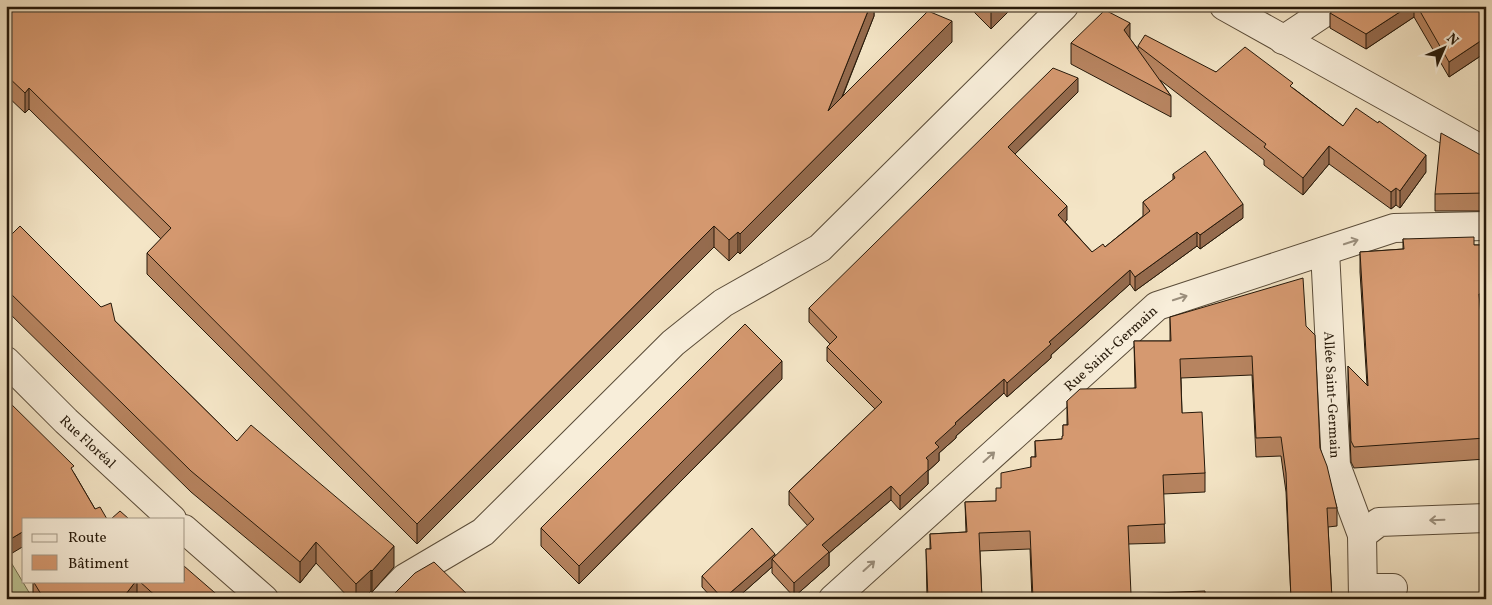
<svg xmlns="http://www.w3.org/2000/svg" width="1492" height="605" font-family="Vollkorn,serif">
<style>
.green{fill:#bcc494;stroke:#716e4f}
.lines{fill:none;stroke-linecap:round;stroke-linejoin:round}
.minor-casing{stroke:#5a4c39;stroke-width:30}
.minor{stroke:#f8eeda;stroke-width:28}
.wall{fill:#b78460;stroke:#26190a}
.shaded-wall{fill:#956b4e;stroke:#26190a}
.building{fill:#d59970;stroke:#26190a}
.oneway{stroke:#9a8e7c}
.labels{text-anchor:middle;stroke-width:5;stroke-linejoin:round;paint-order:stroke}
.street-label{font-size:14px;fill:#26190a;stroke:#f8eeda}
</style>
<rect width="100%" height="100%" fill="#f4e5c6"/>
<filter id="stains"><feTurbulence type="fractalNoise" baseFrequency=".004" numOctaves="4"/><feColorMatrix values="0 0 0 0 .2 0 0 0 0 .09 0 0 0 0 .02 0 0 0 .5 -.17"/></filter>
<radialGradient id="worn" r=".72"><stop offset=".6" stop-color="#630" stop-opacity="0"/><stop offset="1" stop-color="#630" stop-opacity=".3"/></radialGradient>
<path class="green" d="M6,554L33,599H6Z"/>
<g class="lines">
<g class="minor-casing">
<g id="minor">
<path d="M1224,6L1486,152"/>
<path d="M1283,40L1334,6"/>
<path id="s1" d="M1325,251L1336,465L1362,535"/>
<path id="s2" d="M6,361L66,421L172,519"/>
<path d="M184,529L264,599"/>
<path d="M1363,588H1393"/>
<path d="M385,599L405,578L483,532L673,343L723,303L820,248L1064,6"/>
<path id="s3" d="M833,599L1157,306L1394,228L1486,226"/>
<path d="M1363,599L1362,535L1379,522L1486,518"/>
</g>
</g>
<use href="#minor" class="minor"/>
</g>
<g class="wall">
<path d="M6,6H874V16L842,98L952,42L740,254L738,252L729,261L714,247L417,544L147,274V253L161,239L29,109L25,113L6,95Z"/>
<path d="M968,6H1014L991,29Z"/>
<path d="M1287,6H1306L1297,12Z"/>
<path d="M1340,6H1479L1486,17V61L1482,55L1449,77L1414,17L1366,49L1330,28V13Z"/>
<path d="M1130,39L1138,49V46L1216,72L1293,88L1343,126L1426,172L1400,208L1396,205L1391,209L1329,164L1303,195L1264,165V160L1160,80L1171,96V117L1071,64V43Z"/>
<path d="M1078,92L1015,154L1067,220L1065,222L1092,252L1105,247L1143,216V202L1173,180V174L1243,218L1200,249L1197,246L1135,291L1130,284L1051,355V358L1007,397L1004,393L956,436V438L939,453V461L928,471V484L900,510L891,500L829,553V566L794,597L772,573V567L736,599H713L702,587V576L775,557L808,526L789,505V491L875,409L827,361V347L830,344L809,322V308Z"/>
<path d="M1486,158V211H1435V194Z"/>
<path d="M1403,239L1474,245H1486V314L1481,315L1484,348H1486V459L1354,468L1351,462L1348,387V366L1367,385L1360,272V252L1403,249Z"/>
<path d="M6,240L101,307L237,441L394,567L372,592L371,591L363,599H350L316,563L300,583L191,492L6,310Z"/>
<path d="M1170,317L1306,326L1320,448L1337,508V526L1328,527L1332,599H1291L1286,492L1281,456L1256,457L1252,375L1181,378L1182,413L1205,473V492L1163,494L1165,543L1129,544L1032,599L1030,549L980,551L982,599H927L926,549H930V534L966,532L965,502L996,501L1001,488L1031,467V457H1035V441L1062,439L1063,436V425H1067V401L1135,388L1134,341H1170Z"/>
<path d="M782,379L579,584L541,546V528Z"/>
<path d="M6,399L74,473L95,509L24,519L9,555L6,550Z"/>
<path d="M33,581H184L222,599H143L137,594L133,599H35L33,594Z"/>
</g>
<g class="shaded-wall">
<path d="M870,6H874V16L828,132V111Z"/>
<path d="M994,6H1014L991,29V9Z"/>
<path d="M1297,6H1306L1297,12Z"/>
<path d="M1409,6H1414V17L1366,49V34Z"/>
<path d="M952,21V42L740,254V234Z"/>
<path d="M1130,23V44L1124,30Z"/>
<path d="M1482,40V55L1449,77V62Z"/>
<path d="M1078,78V92L1008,161V147Z"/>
<path d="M29,88V109L25,113V93Z"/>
<path d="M1329,146V164L1303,195V178Z"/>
<path d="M1426,155V172L1400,208V191Z"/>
<path d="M1396,188V205L1391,209V192Z"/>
<path d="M1243,204V218L1200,249V235Z"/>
<path d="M1067,206V220L1058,229V215Z"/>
<path d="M714,226V247L417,544V524Z"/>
<path d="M738,232V252L729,261V240Z"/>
<path d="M1197,232V246L1135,291V277Z"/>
<path d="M1130,270V284L1051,355V358L1007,397V383L1049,342Z"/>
<path d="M782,361V379L579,584V566Z"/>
<path d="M1004,379V393L956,436V438L939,453V461L928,471V484L900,510V496L926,458L935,443L955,423Z"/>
<path d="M891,486V500L829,553V566L794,597V583L822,545Z"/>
<path d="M24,531V546L9,555V540Z"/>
<path d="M316,542V563L300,583V562Z"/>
<path d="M394,546V567L372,592V571Z"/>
<path d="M775,554V562L772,559V567L736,599H723Z"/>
<path d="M371,570V591L363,599H356V584Z"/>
<path d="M136,581H137V594L133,599H122Z"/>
</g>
<g class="building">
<path d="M6,6H870L828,111L928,11L952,21L740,234L738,232L729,240L714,226L417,524L147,253L171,228L29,88L25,93L6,75Z"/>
<path d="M988,6H994L991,9Z"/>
<path d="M1340,6H1409L1366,34L1330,13Z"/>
<path d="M1417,6H1479L1486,17V37L1482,39V40L1449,62Z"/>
<path d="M1105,10L1130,23L1124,30L1171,96L1071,43Z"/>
<path d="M1145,35L1216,72L1245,47L1293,83L1290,86L1343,126L1356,108L1378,123L1379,121L1426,155L1400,191L1396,188L1391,192L1329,146L1303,178L1264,147L1266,144L1138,46Z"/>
<path d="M1486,37V45L1482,39Z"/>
<path d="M1053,68L1078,78L1008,147L1067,206L1058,215L1092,252L1103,244L1105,247L1150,211L1143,202L1175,178L1173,174L1205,151L1243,204L1200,235L1197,232L1135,277L1130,270L1049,342L1051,344L1007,383L1004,379L955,423L956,424L935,443L939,447L926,458L928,460V470L900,496L891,486L822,545L829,552L794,583L772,559L814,519L789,491L882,402L827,347L837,337L809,308Z"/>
<path d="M1441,133L1486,158V193L1435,194Z"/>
<path d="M20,226L101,307L111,303L115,321L237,441L251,425L394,546L372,571L371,570L356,584L316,542L300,562L191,471L6,289V240Z"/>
<path d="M1474,237V245H1486V294H1479L1484,348H1486V438L1354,447L1351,441L1348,366L1368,386L1360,252L1404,249L1403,239Z"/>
<path d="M1303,278L1306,326L1315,335L1320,448L1327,466L1337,508H1327L1332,599H1291L1286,473L1281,437L1256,438L1252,356L1180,359L1182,413L1202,412L1205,473L1163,475L1165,524L1128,526L1131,594L1205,591V599H1030H1033L1030,531L979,533L982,599H928L926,549H931L930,534L967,532L965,502L996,501V488H1001V473L1031,467V457H1036L1035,441L1062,439V436H1063V425H1068L1067,401L1080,389L1136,388L1134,341H1171L1170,317Z"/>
<path d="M745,324L782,361L579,566L541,528Z"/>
<path d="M6,399L74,466L71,468L95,509L100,507L107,519H24V531L9,540L6,535Z"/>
<path d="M120,511L129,519H111Z"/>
<path d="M752,528L775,554L723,599H722V598L702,576Z"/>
<path d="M434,562L472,599H397L393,595L415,573Z"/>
<path d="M184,566L222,599H159L139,581H184Z"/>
<path d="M33,581H136L122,599H44Z"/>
</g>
<defs><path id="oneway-shaft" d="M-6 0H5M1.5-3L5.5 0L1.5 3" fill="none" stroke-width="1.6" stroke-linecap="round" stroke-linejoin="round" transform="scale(1.25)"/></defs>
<g class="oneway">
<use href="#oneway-shaft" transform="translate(1351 242) rotate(-18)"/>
<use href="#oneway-shaft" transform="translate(1180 298) rotate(-18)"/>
<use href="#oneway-shaft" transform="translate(989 457) rotate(-42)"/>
<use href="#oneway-shaft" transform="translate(1437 520) rotate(178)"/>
<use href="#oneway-shaft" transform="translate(869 566) rotate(-42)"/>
</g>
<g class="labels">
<g class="street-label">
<text dy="5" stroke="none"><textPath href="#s3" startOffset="374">Rue Saint-Germain</textPath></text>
<text dy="5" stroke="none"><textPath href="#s1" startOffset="144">Allée Saint-Germain</textPath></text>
<text dy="5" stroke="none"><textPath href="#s2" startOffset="115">Rue Floréal</textPath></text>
</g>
</g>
<rect width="1492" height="605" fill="none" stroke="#f4e5c6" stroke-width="25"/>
<rect x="8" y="8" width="1477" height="590" fill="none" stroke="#26190a" stroke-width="2.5"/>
<rect x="12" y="12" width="1467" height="580" fill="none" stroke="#26190a"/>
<rect x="22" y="518" width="162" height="65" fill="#f8eeda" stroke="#a49987"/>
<rect x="32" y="534" width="25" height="8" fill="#f8eeda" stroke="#a49987"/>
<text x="68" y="542" font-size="15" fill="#26190a">Route</text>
<rect x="32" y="555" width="25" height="15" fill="#d59970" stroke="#a49987"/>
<text x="68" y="568" font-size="15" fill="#26190a">Bâtiment</text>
<g transform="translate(1444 48) rotate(45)" stroke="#f8eeda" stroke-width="4" paint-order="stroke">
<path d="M0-4L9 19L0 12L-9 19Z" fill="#26190a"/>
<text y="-8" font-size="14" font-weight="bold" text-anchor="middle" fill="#26190a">N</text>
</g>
<rect width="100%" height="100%" filter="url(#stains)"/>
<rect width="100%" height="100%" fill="url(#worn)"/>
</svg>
